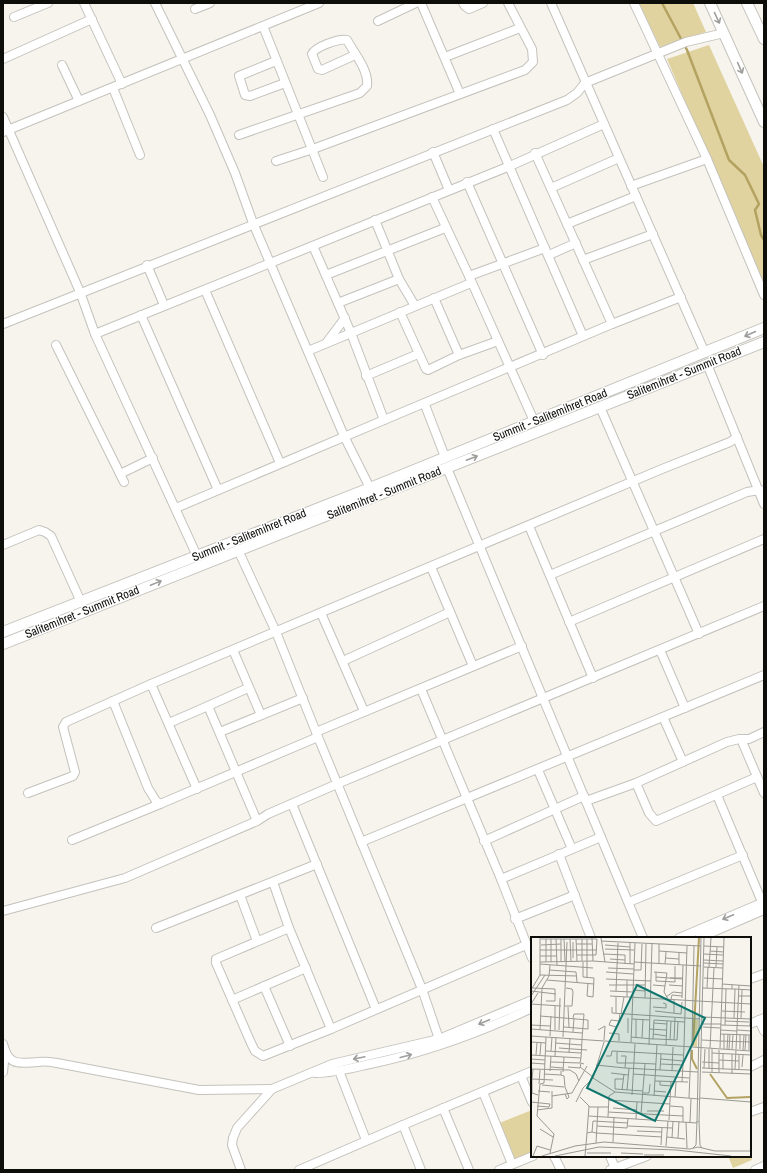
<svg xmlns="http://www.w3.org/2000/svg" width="767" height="1173" font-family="'Archivo Narrow',sans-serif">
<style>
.green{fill:#e1d39f}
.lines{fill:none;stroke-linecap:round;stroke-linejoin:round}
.stream{stroke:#b4a261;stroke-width:2.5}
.minor-casing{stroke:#c4c2bc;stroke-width:10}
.major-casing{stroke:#c4c2bc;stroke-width:12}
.minor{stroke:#fff;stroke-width:8}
.major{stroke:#fff;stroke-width:10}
.oneway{stroke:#9e9e9d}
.labels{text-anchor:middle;stroke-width:3;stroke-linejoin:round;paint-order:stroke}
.street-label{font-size:12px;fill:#0d0d0a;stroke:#fff}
.inset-river{fill:none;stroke:#b4a261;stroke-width:2}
.inset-road{fill:none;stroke:#999892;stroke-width:1}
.view{fill:#0f766e;fill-opacity:0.15;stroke:#0f766e;stroke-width:2}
.inset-edge{fill:none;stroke:#0d0d0a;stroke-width:2}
</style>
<rect width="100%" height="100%" fill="#f6f4ed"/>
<g class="green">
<path d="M639,3H693L706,32L660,47Z"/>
<path d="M709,45L764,167V287L667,59Z"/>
<path d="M532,1110V1154L512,1162L497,1124Z"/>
<path d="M750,1155L752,1160L733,1168L728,1156H750Z"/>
</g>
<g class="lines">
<path class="stream" d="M662,3L687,50L729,160L745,175L759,204L755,210L761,235L764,240"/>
<g class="minor-casing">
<g id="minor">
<path d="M84,3L122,84"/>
<path d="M155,3L210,115L235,173L253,223L344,436L372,492"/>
<path d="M421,3L460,94"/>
<path d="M463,3L465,6L469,9L483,3"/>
<path d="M551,3L705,353"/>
<path d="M634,3L707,159L764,295"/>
<path d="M195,9L210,3"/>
<path d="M14,17L48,3"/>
<path d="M378,21L416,3"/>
<path d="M263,26L323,177"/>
<path d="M445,57L520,28"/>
<path d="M3,59L92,19"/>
<path d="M276,61L239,76L245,95L250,96L285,83"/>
<path d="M62,65L79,101"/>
<path d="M113,88L140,155"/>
<path d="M3,117L80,292L95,334L197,556"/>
<path d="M493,129L583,336"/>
<path d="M3,132L319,3"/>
<path d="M239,135L360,93L367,86C369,70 354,53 347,40C339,38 315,47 312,54L318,69L322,70L355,55"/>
<path d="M433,152L449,190"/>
<path d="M276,161L313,149L525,70L533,62L532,49L508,3"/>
<path d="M467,182L543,355"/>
<path d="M631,186L707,159"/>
<path d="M551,188L619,158"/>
<path d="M432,197L469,276L534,421"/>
<path d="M375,220L399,279"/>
<path d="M567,224L636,196"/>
<path d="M313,246L351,333L384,420L612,324L535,153"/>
<path d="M549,255L576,243"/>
<path d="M583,260L653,234"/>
<path d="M147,265L164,305"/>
<path d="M326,275L445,228"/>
<path d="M469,276L545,248"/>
<path d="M205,290L280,463"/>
<path d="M434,298L459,355"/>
<path d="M338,303L399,279L415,306"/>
<path d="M400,312L426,369L428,370L459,355L498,341"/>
<path d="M141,315L218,490"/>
<path d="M3,324L567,100L577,93L585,83L686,42L724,33"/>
<path d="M612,324L681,297"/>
<path d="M95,334L510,166L604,124"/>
<path d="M327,342L345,318"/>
<path d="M56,345L124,482"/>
<path d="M308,351L471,283"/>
<path d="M707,364L764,504"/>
<path d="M366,376L418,354"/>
<path d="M425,405L445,457"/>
<path d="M600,407L699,634"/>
<path d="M447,468L643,938"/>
<path d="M120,474L153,458"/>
<path d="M176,508L384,420"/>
<path d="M529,526L593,678"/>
<path d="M3,545L39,530L45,532L51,536L81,602"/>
<path d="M238,550L276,632L318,737L422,989L439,1039"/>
<path d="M431,567L473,666"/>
<path d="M550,575L747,492L760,490"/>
<path d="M321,613L364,711"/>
<path d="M569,622L764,539"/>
<path d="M233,650L261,715"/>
<path d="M660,650L685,708"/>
<path d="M343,661L450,612"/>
<path d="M151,684L197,789"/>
<path d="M421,689L501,879L532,958"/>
<path d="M113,701L148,788L156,801L160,804L318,737"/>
<path d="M208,706L248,688"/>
<path d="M663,717L683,762"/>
<path d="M169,723L208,706L257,821L268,814L337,784L764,606"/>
<path d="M220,732L303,698"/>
<path d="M316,732L522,646"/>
<path d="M741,739L764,793"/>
<path d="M538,770L572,849"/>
<path d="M636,783L649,813L656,821L757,777"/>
<path d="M28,793L73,776L75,772L63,727L66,722L151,684L662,469L730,442L737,437"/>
<path d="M717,795L762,902"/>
<path d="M586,801L636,783L727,742L739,739H749L764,732"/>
<path d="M292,804L376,1009"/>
<path d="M72,840L160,804"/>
<path d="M484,841L584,796"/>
<path d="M361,842L764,675"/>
<path d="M559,854L591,938"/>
<path d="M501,879L601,837"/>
<path d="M273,882L289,928L331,1029"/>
<path d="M240,895L257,941"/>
<path d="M629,902L743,855"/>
<path d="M3,911L125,878L257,821"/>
<path d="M515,919L575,895"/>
<path d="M156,928L317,864"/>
<path d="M289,928L216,959V963L251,1043L255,1051L263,1056L331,1029L526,945"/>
<path d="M679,938L764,902"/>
<path d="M699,938L764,910"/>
<path d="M750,979L764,974"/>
<path d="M264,986L290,1046"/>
<path d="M232,1000L306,968"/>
<path d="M759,1020L764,1031"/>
<path d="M750,1024L764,1018"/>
<path d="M3,1044C9,1067 19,1063 38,1062C44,1061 51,1062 57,1063L199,1090L272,1089"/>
<path d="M750,1067L764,1060"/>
<path d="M339,1071L366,1140"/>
<path d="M3,1072L5,1051"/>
<path d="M315,1073C334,1073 352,1068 370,1064C427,1052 479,1033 532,1008"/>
<path d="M521,1076L532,1102"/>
<path d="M483,1092L512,1164"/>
<path d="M443,1108L469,1170"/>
<path d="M750,1112L764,1107"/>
<path d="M403,1125L421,1170"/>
<path d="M554,1156L561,1170"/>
<path d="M610,1156L615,1168"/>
<path d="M241,1170L232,1145L233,1138L237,1128L272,1089L332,1064L439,1039L532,1000"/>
<path d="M299,1170L403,1125L532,1071"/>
<path d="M499,1170L533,1156"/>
<path d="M610,1170L647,1156"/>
<path d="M755,1170L764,1166"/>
</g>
</g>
<g class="major-casing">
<g id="major">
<path d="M710,3L764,122"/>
<path d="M747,3L764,39"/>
<path d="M3,632L370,488L764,328"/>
<path d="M3,644L764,342"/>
</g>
</g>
<use href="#minor" class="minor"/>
<use href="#major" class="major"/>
</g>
<defs><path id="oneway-shaft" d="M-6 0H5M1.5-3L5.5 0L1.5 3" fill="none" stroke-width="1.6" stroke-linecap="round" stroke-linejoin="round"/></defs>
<g class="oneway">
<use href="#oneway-shaft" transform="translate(717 18) rotate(65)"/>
<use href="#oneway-shaft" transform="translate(740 68) rotate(66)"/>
<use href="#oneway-shaft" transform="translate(750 334) rotate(156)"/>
<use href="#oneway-shaft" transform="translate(472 458) rotate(-21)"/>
<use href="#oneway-shaft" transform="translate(156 583) rotate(-22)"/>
<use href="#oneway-shaft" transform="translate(728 917) rotate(157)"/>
<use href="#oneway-shaft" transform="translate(484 1022) rotate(157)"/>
<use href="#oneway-shaft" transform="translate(406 1056) rotate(-15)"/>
<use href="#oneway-shaft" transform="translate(359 1058) rotate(168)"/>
</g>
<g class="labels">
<g class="street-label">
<text transform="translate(684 373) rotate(-22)" y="4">Salitemihret - Summit Road</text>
<text transform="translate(550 415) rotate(-22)" y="4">Summit - Salitemihret Road</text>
<text transform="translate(384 493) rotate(-22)" y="4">Salitemihret - Summit Road</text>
<text transform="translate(249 535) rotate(-22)" y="4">Summit - Salitemihret Road</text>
<text transform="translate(82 612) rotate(-22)" y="4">Salitemihret - Summit Road</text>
</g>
</g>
<g transform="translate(531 937)">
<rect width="220" height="220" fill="#f6f4ed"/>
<path d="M162,82L167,83L166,110L161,109Z" fill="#e1d39f"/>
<path class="inset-river" d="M162,108L168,1M161,113V122L166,132M179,137L196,161L219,160"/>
<path class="inset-road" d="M70,1L74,25M10,2H66L65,18H46M15,2V25M20,2V25M25,2L26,28M30,2V24M33,2L34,24M39,2L40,24M45,2L46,24M51,2V24M56,2V41M70,4L170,9M42,5V21M45,7H61M10,8L30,7M74,8L99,10M173,9L193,10M74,12L103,13M9,13H66M128,14L156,16M179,14L193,15M72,17L94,18V27M173,17L192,18M9,19H26M134,21L148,22M79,22L94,23M173,23L192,24M62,24L103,27M9,25L62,24L61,1M52,25V40L63,41L62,60L56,59L57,46M103,25L170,29M173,26L192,27M9,27L62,31M99,27V6M128,27V7M134,27L135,15M148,28V15M173,30L192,31M178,30L180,1M185,30L186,10M77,31L103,32M18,33L45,35L46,45M103,33H110L111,7M75,35L102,37M123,35L136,36L133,55L137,62M125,35V44L144,45V29M9,38L46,39M125,40L152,42M139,41H152M173,41L192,42M75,42L120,44M16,43L63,47M191,47L220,49M78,48H114M122,48L134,49M138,48L152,49M201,48V52H204L203,81M2,51L24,52V64H15M172,51L201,52M176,51L177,30M204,52L220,53L219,89M0,53L9,38V1M102,53L114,54M0,54L25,57M79,54L102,55M85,54L87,6M0,59L14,38M79,59L220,67M207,59H220M85,60V76M96,60V43M135,60L142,55L151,56M114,61L115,7M151,61L152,28M140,62L141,58L151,59M0,67L30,69M0,67L7,56M34,69H41L42,55L41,52L35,51M37,70L38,90M81,70V76L169,82M122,70L135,71V67L132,66M124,74L150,77L151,65M191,74L214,75M143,76V63M90,77L93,60M9,79L57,83V92L33,90M172,80L219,82M42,81L43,77H53L51,102M97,81V96M210,81L211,53M101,82L119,83M123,83L122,102H126L146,103L147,85M123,83L154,85M194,84L218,85M123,86L136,87M172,87H190M0,88L19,89M190,88L220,89M194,88L195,52M85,90L78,88L80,83L88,84L89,76M172,90L189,91M0,92L51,96M118,92L135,93M9,93L11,51L18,39L19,28M24,93V69M28,93L29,61M67,93L74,89L73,103M189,93L206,94M206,93L220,94M42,95L43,81M78,96L88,97V104M122,97L136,99M189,97L220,98M0,99L220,114M19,99L20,79M32,100L36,5M100,100L122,102M105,101V82M111,101L112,82M139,103L140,84M143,103L144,81M171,103L189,104M189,104L220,105M0,105L15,106M100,105L104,6M24,106L51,108M118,108L121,7M135,108L136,84M153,109L156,9M161,109L163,9M28,111L56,113M179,111L183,30M189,111L193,1M193,112V97M196,112L197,97M198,112L199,97M201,112L202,98M205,112L208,48M209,112V98M212,113L213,98M214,113L215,98M218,113V98M15,114L50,116M20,114L21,100M86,115V126H103M38,116L39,101M181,116L220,118M0,118L50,121L51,103M5,118L6,105M9,118L10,105M24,119L25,100M75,119H80L81,114L152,118M90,119H95L94,131L167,135M0,122L14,123M130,122L152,124M188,123L208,124M20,125L49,126L50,121M171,125L188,126M0,126L14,127M103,126L125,127M130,127L152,128M65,128L94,131M20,130L32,131M37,130L49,131L50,126L53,127M49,130L62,140M211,130L212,118M171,131L219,133M173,131L174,112M0,132L39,133L45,137L48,144M2,132L1,142L22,143M178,132V112M192,132V117M204,132L205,113M208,132V118M129,133L130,117M19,134L20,119M141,134L142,110M32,135L33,120M171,135L220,137M80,136L97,138M181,136V112M188,136V113M13,137L30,138V134M102,137L158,141M201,137V117M30,138L33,139L34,150L38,160L36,162L34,157M62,141L84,155M1,142V156L7,158M92,142H84V152L112,154M124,144L157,145M129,144V148L140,149M151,145L153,110M8,147L9,133M9,147L6,179L23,197L19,216M9,147L13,146L15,100M11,148L33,150M91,153L93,137M96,153L98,131M7,154L19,155M123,154L135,155M0,156V176M112,156H118L119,147M101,158L104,107M21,159L41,156L56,129M123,159L126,108M49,160L59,170H77M144,160L145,145M158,161L160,111M169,161L220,165M77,163L139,167M0,165L19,167M45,165L52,151L62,141L73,105M6,169L18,170L19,167M139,169L152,170V185M82,171L106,173M6,173L21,171V154M116,174H133M77,175L152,179M110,177L114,127M58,179L166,186M77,180L78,159L84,155L168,162M105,182L106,165M138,183L140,145M168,184L169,208L171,211M155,185L156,211M159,185L160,162M166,185L170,1M168,185L173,1M66,189L96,191L97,181M97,189L141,191M9,192L22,200M106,194L131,195M56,196L58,169M65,196L131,200M65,196L61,195L62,184L97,186M136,200L154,202M141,201L142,184M147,201L148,184M82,205L83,180M65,206L67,170M130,208L131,191M135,209L137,184M162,211L165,208L166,184M56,216H80M90,216L112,217M113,218H133M2,219L6,209L19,213M11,219L44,209L73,205L159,212L167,210L184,214H220M24,219L68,210L145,213L200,219M54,219L56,196L61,195"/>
<path class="view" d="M106,48L174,81L124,184L56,151Z"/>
<rect width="220" height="220" class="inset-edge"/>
</g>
<rect width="767" height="1173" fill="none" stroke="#0d0d0a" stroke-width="8"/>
</svg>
